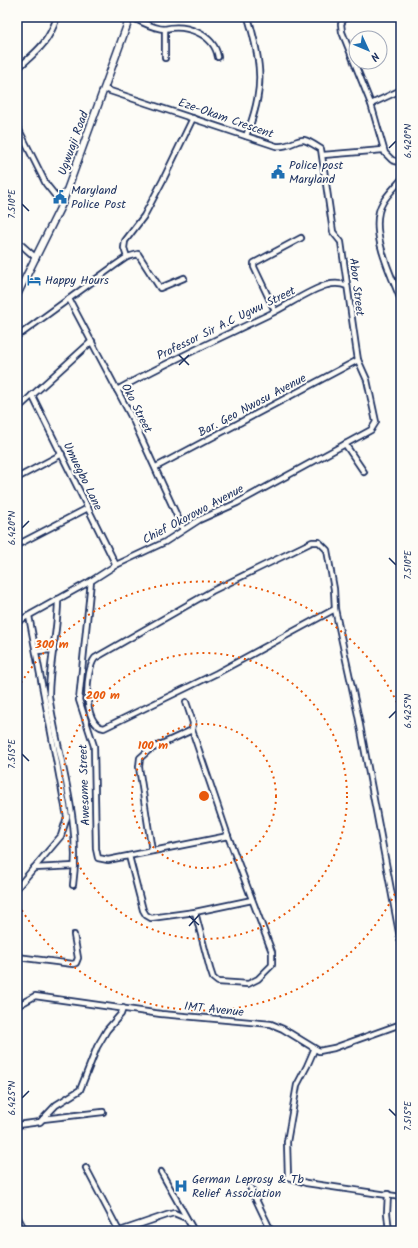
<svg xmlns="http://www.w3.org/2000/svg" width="418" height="1248" font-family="Kalam,sans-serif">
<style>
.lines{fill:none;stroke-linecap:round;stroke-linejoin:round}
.minor-casing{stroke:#1b2f5e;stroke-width:8}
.secondary-casing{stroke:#1b2f5e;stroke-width:9}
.minor{stroke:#fdfcf7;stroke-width:4.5}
.secondary{stroke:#fdfcf7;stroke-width:6}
.ticks{fill:none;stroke:#1b2f5e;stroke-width:1.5}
.ring{fill:none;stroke:#e8590c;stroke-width:2;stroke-dasharray:2 4}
.labels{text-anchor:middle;stroke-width:4;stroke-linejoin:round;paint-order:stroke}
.street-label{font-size:12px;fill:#1b2f5e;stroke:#fdfcf7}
.poi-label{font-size:12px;fill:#1b2f5e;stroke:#fdfcf7;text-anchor:start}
.centre{fill:#e8590c;stroke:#fdfcf7;stroke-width:2}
.ring-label{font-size:12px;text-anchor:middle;font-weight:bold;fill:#e8590c;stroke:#fdfcf7;stroke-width:4;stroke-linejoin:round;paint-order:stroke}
.neatline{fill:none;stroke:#1b2f5e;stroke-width:1.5}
.ticks-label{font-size:10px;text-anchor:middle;fill:#1b2f5e}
</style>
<rect width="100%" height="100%" fill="#fdfcf7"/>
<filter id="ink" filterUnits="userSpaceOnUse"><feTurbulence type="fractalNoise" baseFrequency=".025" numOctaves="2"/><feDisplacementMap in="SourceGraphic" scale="8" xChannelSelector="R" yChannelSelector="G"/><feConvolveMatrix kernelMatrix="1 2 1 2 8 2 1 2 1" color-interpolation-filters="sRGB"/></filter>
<g filter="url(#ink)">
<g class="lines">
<g class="minor-casing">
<g id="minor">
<path d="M130,17C142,21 152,29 165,29"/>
<path d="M345,17L341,24L342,32L371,104L385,153L392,160L401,163"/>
<path d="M165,58V29C186,24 214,34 218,57"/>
<path d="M17,69C37,51 48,44 57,17"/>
<path d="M371,104L401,90"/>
<path d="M17,126L46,184L62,204"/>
<path d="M246,136C265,90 262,64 248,17"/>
<path d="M323,155L383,150"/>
<path d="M401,180C395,187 388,194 383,202C367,228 391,275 401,300"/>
<path d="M17,241L36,258"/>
<path d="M127,257L124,248L125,241L144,216L163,180L193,118"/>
<path d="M69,299L134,422L183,529"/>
<path d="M275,311L254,267V263L301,238"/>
<path d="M17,335L22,333L114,266L127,257L138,254L160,288L184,278"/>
<path d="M117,390C167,362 218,339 270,314C289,305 307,291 327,285C335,283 340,283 347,286"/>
<path d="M32,395L116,565"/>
<path d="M17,409L92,341"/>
<path d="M345,444L364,472"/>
<path d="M156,467L358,360"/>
<path d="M17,478L62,454"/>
<path d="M17,545L88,508"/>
<path d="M91,581L79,700L94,746L96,849L98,858L108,860L228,836"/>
<path d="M58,599C58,632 49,663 49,696C58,760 82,819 73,885"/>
<path d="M335,609L217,673L104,728C82,726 85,670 95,658L212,591L312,542H319L327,550L334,589L335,609L358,715L401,943"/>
<path d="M17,622L91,581L116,565L165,542L199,520L237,503L371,430L376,422L367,380L358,360L356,347L341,242L333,232L321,149C316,146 309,141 304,140C296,139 289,148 276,146L104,89"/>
<path d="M36,651L54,650"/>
<path d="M186,702L193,723L192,730L228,836L272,952V965L258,979L248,984L218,982L213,978L210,969L195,912"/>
<path d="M152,851L139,767L140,758L149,750L192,730"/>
<path d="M129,856L143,910L146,915L151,918L195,912L252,900"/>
<path d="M34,868L75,866"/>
<path d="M17,888L61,836L67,817L29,616"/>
<path d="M17,957L73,964L76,963L78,958L74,935"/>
<path d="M17,1006L35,996L161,1014L271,1024L283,1029L319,1051L334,1048L401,1024"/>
<path d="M314,1050L307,1066L297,1085L287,1142L288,1177L306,1183L401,1197"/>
<path d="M43,1119L103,1112"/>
<path d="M17,1125L40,1122L56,1105L80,1090L97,1047L107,1030L121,1014L123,1008"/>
<path d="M86,1168L119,1231"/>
<path d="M161,1172L194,1231"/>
<path d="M250,1187L271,1231"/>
<path d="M388,1194L387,1213L389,1231"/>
<path d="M17,1216L25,1231"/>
<path d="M17,1229L18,1231"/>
<path d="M120,1231L167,1215L174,1213L186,1218"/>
</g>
</g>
<g class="secondary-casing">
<path id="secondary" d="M17,295L62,204L130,17"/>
</g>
<use href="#minor" class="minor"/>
<use href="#secondary" class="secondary"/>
</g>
</g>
<path class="ticks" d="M389,148L396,141M22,204L29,211M179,355L189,365M179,365L189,355M22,528L29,521M389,558L396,565M389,718L396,711M22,754L29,761M189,916L199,925M189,926L199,915M22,1098L29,1091M389,1109L396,1116"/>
<g class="ring">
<circle cx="204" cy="796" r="72"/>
<circle cx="204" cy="796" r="143"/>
<path d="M400 883A215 215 0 0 1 18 904M18 688A215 215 0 0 1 400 709"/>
</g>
<defs>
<g id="civic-bare" transform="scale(1.08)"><path d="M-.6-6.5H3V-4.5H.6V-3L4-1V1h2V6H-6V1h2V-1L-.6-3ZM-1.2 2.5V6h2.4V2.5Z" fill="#1f6fb2" stroke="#fdfcf7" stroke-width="2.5" paint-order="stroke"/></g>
<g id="hotel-bare" transform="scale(1.08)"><path d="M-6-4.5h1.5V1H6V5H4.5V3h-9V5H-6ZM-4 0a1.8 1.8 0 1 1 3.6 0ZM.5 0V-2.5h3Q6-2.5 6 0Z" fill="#1f6fb2" stroke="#fdfcf7" stroke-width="2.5" paint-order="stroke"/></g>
<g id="hospital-bare" transform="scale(1.08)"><path d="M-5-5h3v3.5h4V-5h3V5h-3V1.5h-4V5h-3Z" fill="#1f6fb2" stroke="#fdfcf7" stroke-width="2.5" paint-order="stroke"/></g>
</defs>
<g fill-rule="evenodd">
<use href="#civic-bare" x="278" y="172"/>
<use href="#civic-bare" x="60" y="197"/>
<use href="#hotel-bare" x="34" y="280"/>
<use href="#hospital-bare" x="181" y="1186"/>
</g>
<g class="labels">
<g class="street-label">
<text transform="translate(226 118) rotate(19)" y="4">Eze-Okam Crescent</text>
<text transform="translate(73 143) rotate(-70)" y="4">Ugwuaji Road</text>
<text transform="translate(357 287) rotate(83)" y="4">Abor Street</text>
<text transform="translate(226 323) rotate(-26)" y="4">Professor Sir A.C Ugwu Street</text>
<text transform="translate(252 405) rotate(-28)" y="4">Bar. Geo Nwosu Avenue</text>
<text transform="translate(137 408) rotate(63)" y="4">Oko Street</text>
<text transform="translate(83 476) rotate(64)" y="4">Umuegbo Lane</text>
<text transform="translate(193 514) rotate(-28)" y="4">Chief Okorowo Avenue</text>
<text transform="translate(84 785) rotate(-92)" y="4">Awesome Street</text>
<text transform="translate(214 1009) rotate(6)" y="4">IMT Avenue</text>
</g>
<g class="poi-label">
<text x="289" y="169">Police post<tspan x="289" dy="14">Maryland</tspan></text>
<text x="71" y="194">Maryland<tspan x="71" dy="14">Police Post</tspan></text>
<text x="45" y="284">Happy Hours</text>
<text x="192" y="1183">German Leprosy &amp; Tb<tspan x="192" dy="14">Relief Association</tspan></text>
</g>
</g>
<circle cx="204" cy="796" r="6" class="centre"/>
<g class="ring-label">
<text x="52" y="648">300 m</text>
<text x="103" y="699">200 m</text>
<text x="153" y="749">100 m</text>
</g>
<rect width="418" height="1248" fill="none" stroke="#fdfcf7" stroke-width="44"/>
<g transform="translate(368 50) rotate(134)"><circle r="19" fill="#fdfcf7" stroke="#a3aaba"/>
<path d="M0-3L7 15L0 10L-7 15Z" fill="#1f6fb2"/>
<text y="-6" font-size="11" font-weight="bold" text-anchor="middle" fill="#1b2f5e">N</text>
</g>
<rect x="22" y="22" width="374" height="1204" class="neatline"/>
<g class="ticks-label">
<text transform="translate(407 141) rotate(-90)" y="4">6.420°N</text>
<text transform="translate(11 204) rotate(-90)" y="4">7.510°E</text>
<text transform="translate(11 528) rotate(-90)" y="4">6.420°N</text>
<text transform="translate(407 565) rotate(-90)" y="4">7.510°E</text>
<text transform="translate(407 711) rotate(-90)" y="4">6.425°N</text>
<text transform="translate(11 754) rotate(-90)" y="4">7.515°E</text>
<text transform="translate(11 1098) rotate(-90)" y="4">6.425°N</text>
<text transform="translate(407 1116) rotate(-90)" y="4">7.515°E</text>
</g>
</svg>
